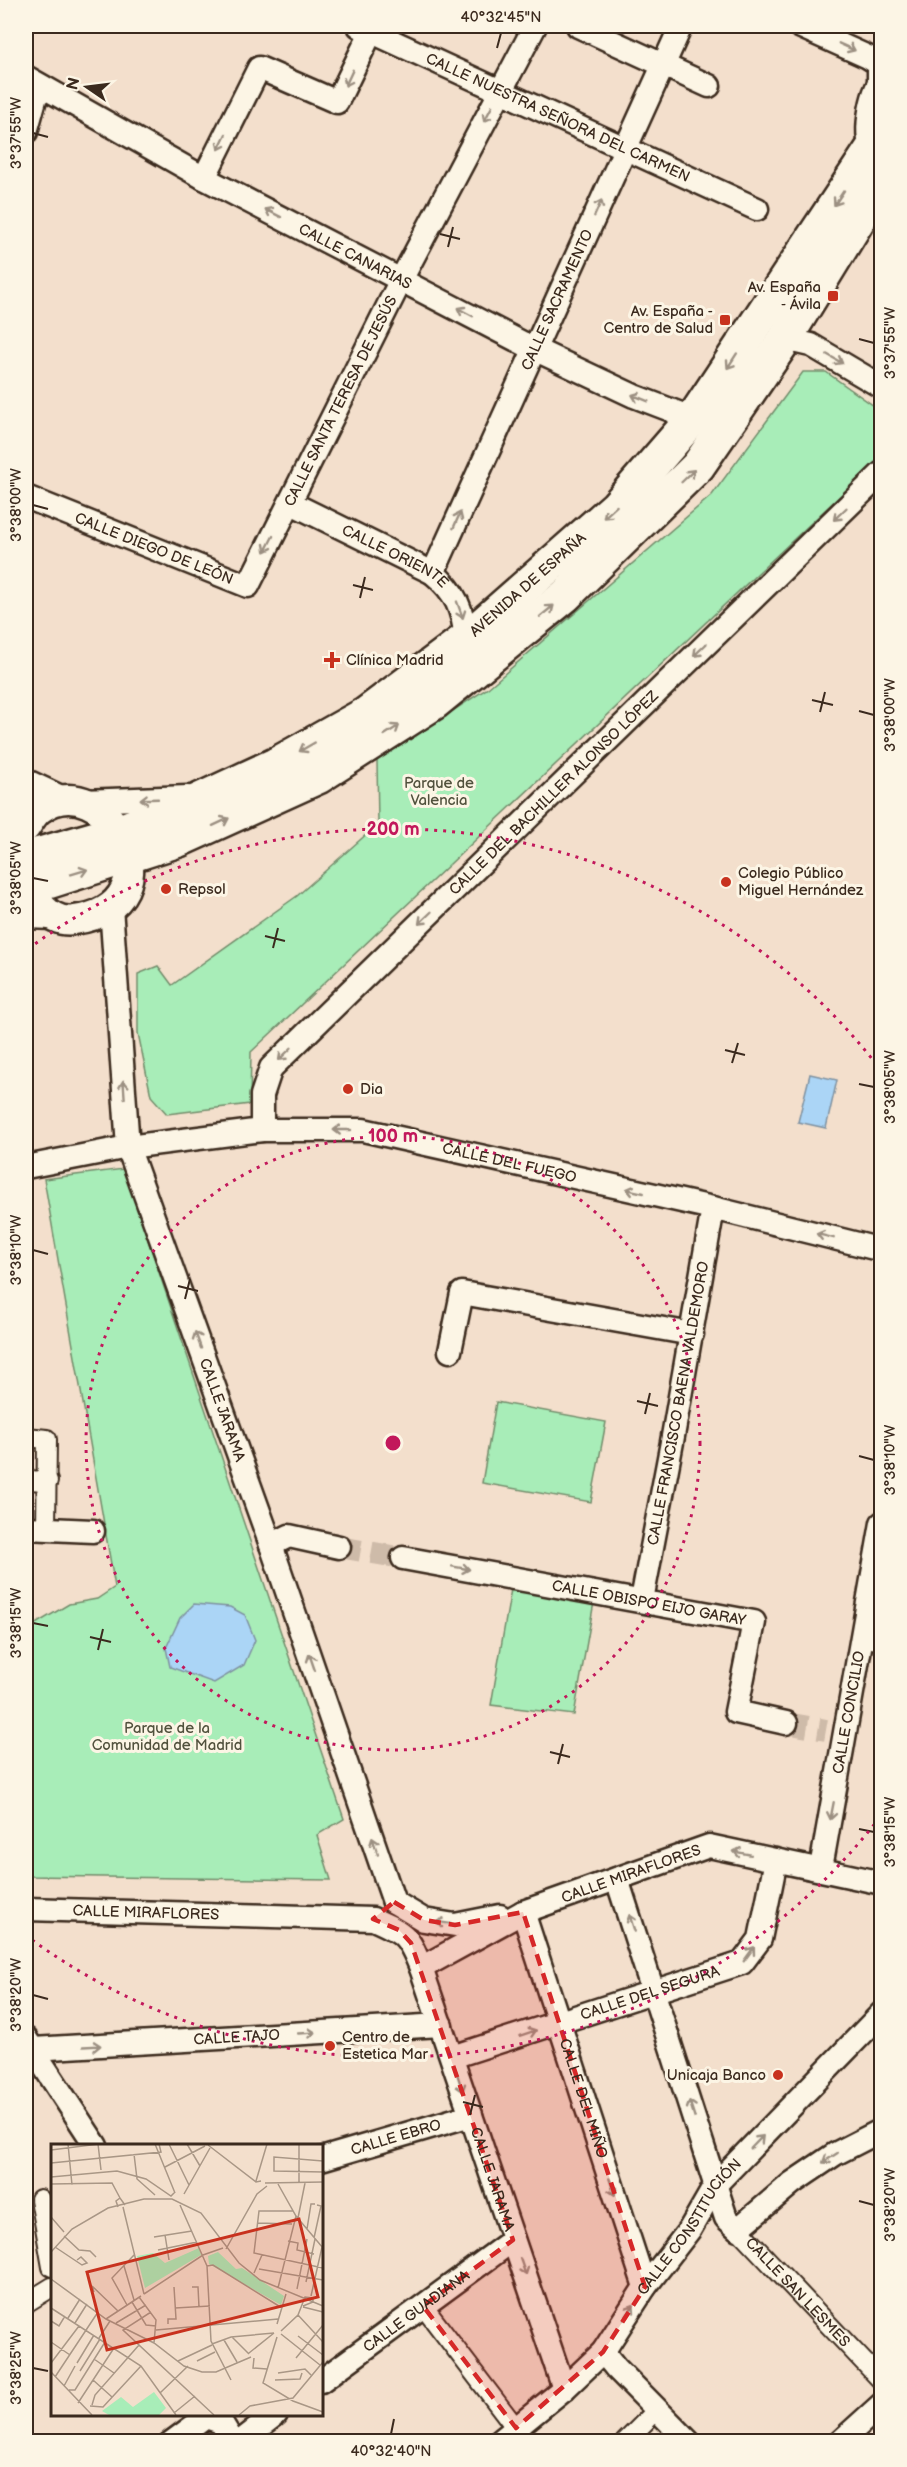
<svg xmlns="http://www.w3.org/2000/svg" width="907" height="2467" font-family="'Balsamiq Sans',sans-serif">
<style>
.green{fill:#a8edb8;stroke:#728c6b;stroke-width:1.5}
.water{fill:#abd5f6;stroke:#7e91a0;stroke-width:1.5}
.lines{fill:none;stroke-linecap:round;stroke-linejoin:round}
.minor-tunnel{stroke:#cebba9;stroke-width:22;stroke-dasharray:22 11;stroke-linecap:butt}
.pedestrian-casing{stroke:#3b2a1e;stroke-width:22}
.minor-casing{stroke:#3b2a1e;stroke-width:27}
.tertiary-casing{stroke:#3b2a1e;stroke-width:33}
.secondary-casing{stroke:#3b2a1e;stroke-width:38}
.pedestrian{stroke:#fcf5e5;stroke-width:18}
.minor{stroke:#fcf5e5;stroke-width:22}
.tertiary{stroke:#fcf5e5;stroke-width:28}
.secondary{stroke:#fcf5e5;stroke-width:33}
.oneway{stroke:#9c9082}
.marked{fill:#d62828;fill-opacity:0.2;stroke:#d62828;stroke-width:4.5;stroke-dasharray:12 8;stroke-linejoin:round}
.ticks{fill:none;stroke:#3b2a1e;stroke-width:2}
.ring{fill:none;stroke:#c2185b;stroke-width:3;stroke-dasharray:3 6}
.poi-dot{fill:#c8321e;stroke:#fcf5e5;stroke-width:2}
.labels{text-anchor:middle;stroke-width:6;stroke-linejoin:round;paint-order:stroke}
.street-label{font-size:15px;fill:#3b2a1e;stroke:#fcf5e5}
.poi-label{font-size:15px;fill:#3b2a1e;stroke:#fcf5e5;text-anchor:start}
.park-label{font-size:15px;fill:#51513d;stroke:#fcf5e5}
.inset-road{fill:none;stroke:#a99786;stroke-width:1.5}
.view{fill:#c8321e;fill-opacity:0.15;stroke:#c8321e;stroke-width:3}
.inset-edge{fill:none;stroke:#3b2a1e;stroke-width:3}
.centre{fill:#c2185b;stroke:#fcf5e5;stroke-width:3}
.ring-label{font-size:18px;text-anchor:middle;font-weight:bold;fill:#c2185b;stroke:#fcf5e5;stroke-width:6;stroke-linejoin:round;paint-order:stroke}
.neatline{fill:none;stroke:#3b2a1e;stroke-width:2}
.ticks-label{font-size:15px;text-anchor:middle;fill:#3b2a1e}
</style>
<rect width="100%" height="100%" fill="#f3dfcc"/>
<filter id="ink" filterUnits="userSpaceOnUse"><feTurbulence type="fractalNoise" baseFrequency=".0167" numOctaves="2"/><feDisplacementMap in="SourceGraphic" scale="12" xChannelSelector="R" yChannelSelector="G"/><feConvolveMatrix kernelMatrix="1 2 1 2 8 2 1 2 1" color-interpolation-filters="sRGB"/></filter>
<g filter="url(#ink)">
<g class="green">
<path d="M803,372H826L881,411V457L251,1052L250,1104L167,1114L151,1096L138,1033V974L158,966L172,985L297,896L378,824L377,760L488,688L712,495Z"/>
<path d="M124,1169L344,1819L317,1835L331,1880L26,1876V1633L27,1629L69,1604L97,1599L115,1587L44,1179Z"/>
<path d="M496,1402L606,1422L591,1502L482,1483Z"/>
<path d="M511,1589L594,1602L574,1715L491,1705Z"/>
</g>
<g class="water">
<path d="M810,1074L837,1080L826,1128L798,1122Z"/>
<path d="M194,1604L230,1607L245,1615L255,1640L244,1665L214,1683L170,1667L166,1648L180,1618Z"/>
</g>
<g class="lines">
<g class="minor-tunnel">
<path d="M339,1547L403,1558"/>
<path d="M786,1723L826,1730"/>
</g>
<g class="pedestrian-casing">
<g id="pedestrian">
<path d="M26,1437L47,1439L46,1529"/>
<path d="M26,1480L48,1481"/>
<path d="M861,1637L882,1641"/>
<path d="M40,2199L52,2267"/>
<path id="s1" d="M738,2229L882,2381"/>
<path d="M26,2303L52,2287"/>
<path d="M423,2306L516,2428"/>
<path d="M625,2442L657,2410"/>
</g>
</g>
<g class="minor-casing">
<g id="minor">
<path id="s2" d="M359,26L757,209"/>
<path d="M578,26L709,86"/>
<path d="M799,26L868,57L879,64V81"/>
<path id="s3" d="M26,77L204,178L534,349L634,396L681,414L695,416"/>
<path d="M26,132L39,85"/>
<path d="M874,152C862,137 871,93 882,79"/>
<path d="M204,178L259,68L337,102L374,26"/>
<path d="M785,339L811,345L882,387"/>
<path id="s4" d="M26,497L248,586L402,278L535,26"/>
<path id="s5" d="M291,503L433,573C456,592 463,610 466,639"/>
<path id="s6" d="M433,573L681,26"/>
<path d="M83,801L188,797"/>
<path id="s7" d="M111,907L128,1147L271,1545L394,1902"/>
<path d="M26,917L54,918"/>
<path id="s8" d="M262,1130V1095L271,1068L882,473"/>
<path id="s9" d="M26,1167L128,1147L262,1130H363L713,1208L882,1250"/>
<path d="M450,1351L462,1293L692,1334"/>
<path d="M26,1528L93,1531"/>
<path d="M271,1545L289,1536L339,1547"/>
<path id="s10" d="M403,1558L754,1622L736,1712L786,1723"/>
<path id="s11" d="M642,1600L672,1442L713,1208"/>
<path id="s12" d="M821,1868L882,1523"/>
<path d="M617,1879L726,2218L738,2229L792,2183L835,2154L882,2130"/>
<path d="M394,1902L424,1920L455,1925L500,1916"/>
<path id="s13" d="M26,1909L373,1919C405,1933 408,1935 421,1968L564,2389"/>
<path id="s14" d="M523,1912L645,2287"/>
<path id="s15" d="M421,1968L523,1912L709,1846L882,1883"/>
<path d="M26,2039L96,2146"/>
<path id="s16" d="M33,2049L441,2025"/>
<path id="s17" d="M452,2057L742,1963L760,1939L776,1860"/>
<path id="s18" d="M321,2159L471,2115"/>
<path d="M603,2352L616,2368L689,2442"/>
<path id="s19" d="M321,2381L513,2240"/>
<path d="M172,2442L206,2417L221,2422L233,2442"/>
<path d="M240,2442L276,2414"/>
<path id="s20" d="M499,2442L564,2389L603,2352L645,2287L690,2229L716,2184L882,2013"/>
<path d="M840,2442L882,2404"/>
</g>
</g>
<g class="tertiary-casing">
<g id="tertiary">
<path d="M26,784L58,799"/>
<path d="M26,827C30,821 34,813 40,809C105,760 185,905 74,920C49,924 33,899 26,879"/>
</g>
</g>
<g class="secondary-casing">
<g id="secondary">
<path id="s21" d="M26,858L120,831L191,804L275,765L366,714L466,639L616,507L695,416L882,134"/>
<path d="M26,889L179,840L318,777L435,702L565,596L698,466L785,339L882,181"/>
</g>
</g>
<use href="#pedestrian" class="pedestrian"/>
<use href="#minor" class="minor"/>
<use href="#tertiary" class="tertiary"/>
<use href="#secondary" class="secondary"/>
</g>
<defs><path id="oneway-shaft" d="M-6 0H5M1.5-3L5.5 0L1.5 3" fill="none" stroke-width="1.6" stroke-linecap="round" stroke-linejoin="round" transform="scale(1.5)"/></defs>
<g class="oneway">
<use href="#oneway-shaft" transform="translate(847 47) rotate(24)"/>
<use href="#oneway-shaft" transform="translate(349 78) rotate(115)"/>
<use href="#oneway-shaft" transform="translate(488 114) rotate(118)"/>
<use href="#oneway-shaft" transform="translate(222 142) rotate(116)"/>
<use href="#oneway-shaft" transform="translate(839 198) rotate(124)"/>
<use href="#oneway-shaft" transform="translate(598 208) rotate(-66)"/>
<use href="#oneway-shaft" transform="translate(273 213) rotate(-153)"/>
<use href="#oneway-shaft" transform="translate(465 312) rotate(-152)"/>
<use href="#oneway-shaft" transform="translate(835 359) rotate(30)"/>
<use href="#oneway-shaft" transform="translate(732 361) rotate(123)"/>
<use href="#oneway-shaft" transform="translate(640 398) rotate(-158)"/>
<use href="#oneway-shaft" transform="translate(688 476) rotate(-44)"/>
<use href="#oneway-shaft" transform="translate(610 512) rotate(138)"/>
<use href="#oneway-shaft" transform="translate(840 514) rotate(136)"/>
<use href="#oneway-shaft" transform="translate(457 520) rotate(-66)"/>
<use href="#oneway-shaft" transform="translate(269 544) rotate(117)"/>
<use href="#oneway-shaft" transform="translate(460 610) rotate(70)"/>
<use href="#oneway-shaft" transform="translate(547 611) rotate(-39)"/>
<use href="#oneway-shaft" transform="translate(700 650) rotate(136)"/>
<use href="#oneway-shaft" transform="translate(392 730) rotate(-33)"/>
<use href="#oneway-shaft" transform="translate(307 747) rotate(150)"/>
<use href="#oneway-shaft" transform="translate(149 799) rotate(178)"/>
<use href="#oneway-shaft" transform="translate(221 822) rotate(-25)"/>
<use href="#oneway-shaft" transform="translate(79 872) rotate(-17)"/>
<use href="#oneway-shaft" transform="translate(425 918) rotate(136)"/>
<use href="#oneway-shaft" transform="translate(285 1054) rotate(136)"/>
<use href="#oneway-shaft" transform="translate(124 1089) rotate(-94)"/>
<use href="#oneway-shaft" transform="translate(342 1130) rotate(-180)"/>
<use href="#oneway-shaft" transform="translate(635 1191) rotate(-167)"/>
<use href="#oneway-shaft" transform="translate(825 1236) rotate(-166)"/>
<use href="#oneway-shaft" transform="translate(198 1340) rotate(-110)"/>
<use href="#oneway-shaft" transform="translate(461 1568) rotate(10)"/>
<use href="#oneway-shaft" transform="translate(312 1662) rotate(-109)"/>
<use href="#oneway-shaft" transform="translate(832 1811) rotate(101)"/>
<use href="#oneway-shaft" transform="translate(375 1846) rotate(-109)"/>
<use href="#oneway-shaft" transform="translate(742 1853) rotate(-169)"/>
<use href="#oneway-shaft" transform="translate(445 1923) rotate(-171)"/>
<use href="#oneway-shaft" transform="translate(632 1923) rotate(-108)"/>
<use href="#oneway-shaft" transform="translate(749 1954) rotate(-54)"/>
<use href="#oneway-shaft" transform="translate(307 2033) rotate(-3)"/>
<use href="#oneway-shaft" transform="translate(528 2033) rotate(-18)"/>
<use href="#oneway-shaft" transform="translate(92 2046) rotate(-3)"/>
<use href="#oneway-shaft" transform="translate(460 2083) rotate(72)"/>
<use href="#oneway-shaft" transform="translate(692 2109) rotate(-108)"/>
<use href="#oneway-shaft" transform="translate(757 2142) rotate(-46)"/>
<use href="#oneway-shaft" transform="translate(830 2158) rotate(147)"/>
<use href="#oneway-shaft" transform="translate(612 2187) rotate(72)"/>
<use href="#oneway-shaft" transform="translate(523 2267) rotate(71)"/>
<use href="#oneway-shaft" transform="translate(629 2312) rotate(-57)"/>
</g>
</g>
<path class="marked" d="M394,1902L424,1920L455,1925L523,1912L645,2287L603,2352L516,2428L423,2306L513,2240L411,1943L399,1930L373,1919Z"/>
<path class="ticks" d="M497,48L501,33M33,133L48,137M440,234L460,239M448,247L453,227M859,339L874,343M33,505L48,509M353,585L373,590M360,598L365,577M812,700L833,705M859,711L874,715M820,712L825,692M33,878L48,881M265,936L285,941M273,948L278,928M725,1050L745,1055M732,1063L738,1043M859,1084L874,1087M33,1250L48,1254M178,1286L198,1291M185,1299L190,1279M637,1401L658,1406M645,1414L650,1393M859,1456L874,1460M33,1623L48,1626M90,1637L111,1642M98,1650L103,1629M550,1752L570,1757M558,1764L563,1744M859,1829L874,1832M33,1995L48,1999M463,2102L483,2107M470,2115L475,2095M859,2201L874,2205M33,2368L48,2371M391,2434L394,2419"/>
<g class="ring">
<circle cx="393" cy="1443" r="307"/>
<path d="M880 1817A614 614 0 0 1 28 1937M28 949A614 614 0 0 1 880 1069"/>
</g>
<g class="poi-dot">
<rect x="827" y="290" width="12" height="12" rx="3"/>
<rect x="719" y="314" width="12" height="12" rx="3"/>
<path d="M329 651h6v6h6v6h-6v6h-6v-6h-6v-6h6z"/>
<circle cx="726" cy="882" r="6"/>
<circle cx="166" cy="889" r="6"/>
<circle cx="348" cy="1089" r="6"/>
<circle cx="330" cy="2046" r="6"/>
<circle cx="778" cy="2075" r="6"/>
</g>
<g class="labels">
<g class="street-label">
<text dy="5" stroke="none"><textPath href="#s2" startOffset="219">CALLE NUESTRA SEÑORA DEL CARMEN</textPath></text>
<text dy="5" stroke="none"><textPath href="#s3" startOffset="375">CALLE CANARIAS</textPath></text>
<text dy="5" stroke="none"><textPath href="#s6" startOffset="300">CALLE SACRAMENTO</textPath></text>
<text dy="5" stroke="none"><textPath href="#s4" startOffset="446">CALLE SANTA TERESA DE JESÚS</textPath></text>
<text dy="5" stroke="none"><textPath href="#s4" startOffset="138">CALLE DIEGO DE LEÓN</textPath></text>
<text dy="5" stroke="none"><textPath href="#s5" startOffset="117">CALLE ORIENTE</textPath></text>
<text dy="5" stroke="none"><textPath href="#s21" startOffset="578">AVENIDA DE ESPAÑA</textPath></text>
<text dy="5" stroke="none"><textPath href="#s8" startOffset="458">CALLE DEL BACHILLER ALONSO LÓPEZ</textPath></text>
<text dy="5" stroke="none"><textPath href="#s9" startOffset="490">CALLE DEL FUEGO</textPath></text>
<text dy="5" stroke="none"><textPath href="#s11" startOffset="200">CALLE FRANCISCO BAENA VALDEMORO</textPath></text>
<text dy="5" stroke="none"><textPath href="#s7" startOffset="520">CALLE JARAMA</textPath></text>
<text dy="5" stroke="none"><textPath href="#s10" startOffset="250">CALLE OBISPO EIJO GARAY</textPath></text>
<text dy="5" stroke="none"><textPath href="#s12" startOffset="158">CALLE CONCILIO</textPath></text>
<text dy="5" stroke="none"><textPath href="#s15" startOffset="231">CALLE MIRAFLORES</textPath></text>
<text dy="5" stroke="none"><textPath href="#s13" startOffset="120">CALLE MIRAFLORES</textPath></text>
<text dy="5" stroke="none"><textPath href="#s17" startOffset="208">CALLE DEL SEGURA</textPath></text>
<text dy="5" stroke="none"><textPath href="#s16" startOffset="204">CALLE TAJO</textPath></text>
<text dy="5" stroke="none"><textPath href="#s14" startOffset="196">CALLE DEL MIÑO</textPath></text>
<text dy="5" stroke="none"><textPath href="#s18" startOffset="78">CALLE EBRO</textPath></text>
<text dy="5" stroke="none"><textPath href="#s13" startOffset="642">CALLE JARAMA</textPath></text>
<text dy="5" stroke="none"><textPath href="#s20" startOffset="290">CALLE CONSTITUCIÓN</textPath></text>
<text dy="5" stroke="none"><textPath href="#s1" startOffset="87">CALLE SAN LESMES</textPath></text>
<text dy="5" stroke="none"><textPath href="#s19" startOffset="118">CALLE GUADIANA</textPath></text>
</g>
<g class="poi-label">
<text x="821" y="292" text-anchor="end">Av. España<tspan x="821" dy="17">- Ávila</tspan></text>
<text x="713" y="316" text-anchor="end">Av. España -<tspan x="713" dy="17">Centro de Salud</tspan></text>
<text x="346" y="665">Clínica Madrid</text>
<text x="738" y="878">Colegio Público<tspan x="738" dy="17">Miguel Hernández</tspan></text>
<text x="178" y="894">Repsol</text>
<text x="360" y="1094">Dia</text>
<text x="342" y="2042">Centro de<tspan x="342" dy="17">Estetica Mar</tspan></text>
<text x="766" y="2080" text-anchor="end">Unicaja Banco</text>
</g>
<g class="park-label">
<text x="439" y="788">Parque de<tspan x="439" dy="17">Valencia</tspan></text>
<text x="167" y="1733">Parque de la<tspan x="167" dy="17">Comunidad de Madrid</tspan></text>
</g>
</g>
<g transform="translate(51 2144)">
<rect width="272" height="272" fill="#f3dfcc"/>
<path d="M148,104L150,111L94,144L86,112L102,109L114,119ZM167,108L185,125L191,124L233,152L230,161L158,120L157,112ZM103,248L115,264L108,271H58L51,267L70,253L82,263Z" fill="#a8edb8"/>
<path class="inset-road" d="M17,0L21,41M47,0L50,26M104,0L124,49M118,0L138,41M136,0L149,22M157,1L205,38L210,37M0,6L48,0M83,10L86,35L104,51M272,17L223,13V27L272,28M0,19L110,8L108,0M114,23L154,2M0,33L66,27L95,35L120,52L124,48M205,37L216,0M214,39L272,38M248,39V0M0,40L61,39L69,54M227,40L245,72L272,104M133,50L159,4M129,61L156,122L160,197L180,236M67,63L65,57L69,54L74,61M72,63L93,150M242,67H208L203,109L272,124M0,73L13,88M247,74L254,39M207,79L241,80M256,85L260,60H264M114,91L118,116M13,92L28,106L39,107L45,113M103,93L141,87M263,94L270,62L266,61M237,97L247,99L246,106L263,110M4,103L31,121L36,119L30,113L26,116M175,105L206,50L216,42M107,106L146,98M0,108L21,85L57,64L93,55H121L150,69L188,119L209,136L272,162M73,122L83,156M156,122L162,121L231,164M208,125L272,136M203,129L211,111M0,135L55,175L103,199L133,222L151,228H165L200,213M255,138L264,95M141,143H147L148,163M227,144L245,72M246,145L256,95M43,148L41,142L67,167M93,150L152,111L172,104M260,152L271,103M88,153L105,176L103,199M81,158L95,181L105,182M76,161L61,134L83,111M252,163L272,168M0,164L90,222L125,271M124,164L159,162M100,168L72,186L163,271M247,171L272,198M17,174L29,155M55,175L90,152M0,177L8,182L14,172M24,179L36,160M65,179L95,161M117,180V175H125L123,143M226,180L235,150M105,186L227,175M230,187L247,171L254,153L262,154V158L252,162M230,190L269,221M247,192L272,211M181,193L198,210M226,193L212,239L242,257L272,268M48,194L59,177M173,196L186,218M0,198L19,211M161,200L180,193L223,189M198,209L223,189M203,214L202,224L216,225M245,214L272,181M43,215L63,229M127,217L161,201M146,217L164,208M0,219L28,182M26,219L43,191M29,227L49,195M0,228L41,271M227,229L254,225L260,231M4,233L47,168M42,236L61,253M224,236L249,235L251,229M13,242L24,222M18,246H24L54,198M109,249L137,222M27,259L63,204M41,261L44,251L88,201M39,262L52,263L90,222M123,269L144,252M188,271L199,262L242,254L272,218"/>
<path class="view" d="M248,75L267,153L56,206L36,128Z"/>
<rect width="272" height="272" class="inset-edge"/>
</g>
<circle cx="393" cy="1443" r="9" class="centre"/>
<g class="ring-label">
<text x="393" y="835">200 m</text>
<text x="393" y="1142">100 m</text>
</g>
<rect width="907" height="2467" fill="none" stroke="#fcf5e5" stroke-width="66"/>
<g transform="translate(87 87) rotate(284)" stroke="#fcf5e5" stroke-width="4.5" paint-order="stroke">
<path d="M0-4.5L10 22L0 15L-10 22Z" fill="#3b2a1e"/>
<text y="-9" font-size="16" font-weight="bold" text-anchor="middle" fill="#3b2a1e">N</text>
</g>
<rect x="33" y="33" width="841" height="2401" class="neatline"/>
<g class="ticks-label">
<text x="501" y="22">40°32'45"N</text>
<text transform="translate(16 133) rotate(-90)" y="5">3°37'55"W</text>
<text transform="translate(890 343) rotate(-90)" y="5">3°37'55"W</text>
<text transform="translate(16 505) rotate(-90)" y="5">3°38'00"W</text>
<text transform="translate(890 715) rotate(-90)" y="5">3°38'00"W</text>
<text transform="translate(16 878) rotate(-90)" y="5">3°38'05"W</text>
<text transform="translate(890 1087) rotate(-90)" y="5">3°38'05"W</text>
<text transform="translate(16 1250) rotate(-90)" y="5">3°38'10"W</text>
<text transform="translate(890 1460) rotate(-90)" y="5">3°38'10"W</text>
<text transform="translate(16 1623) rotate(-90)" y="5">3°38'15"W</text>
<text transform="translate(890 1832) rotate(-90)" y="5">3°38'15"W</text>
<text transform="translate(16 1995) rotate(-90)" y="5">3°38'20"W</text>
<text transform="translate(890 2205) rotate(-90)" y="5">3°38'20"W</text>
<text transform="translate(16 2368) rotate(-90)" y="5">3°38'25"W</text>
<text x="391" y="2456">40°32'40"N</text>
</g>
</svg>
